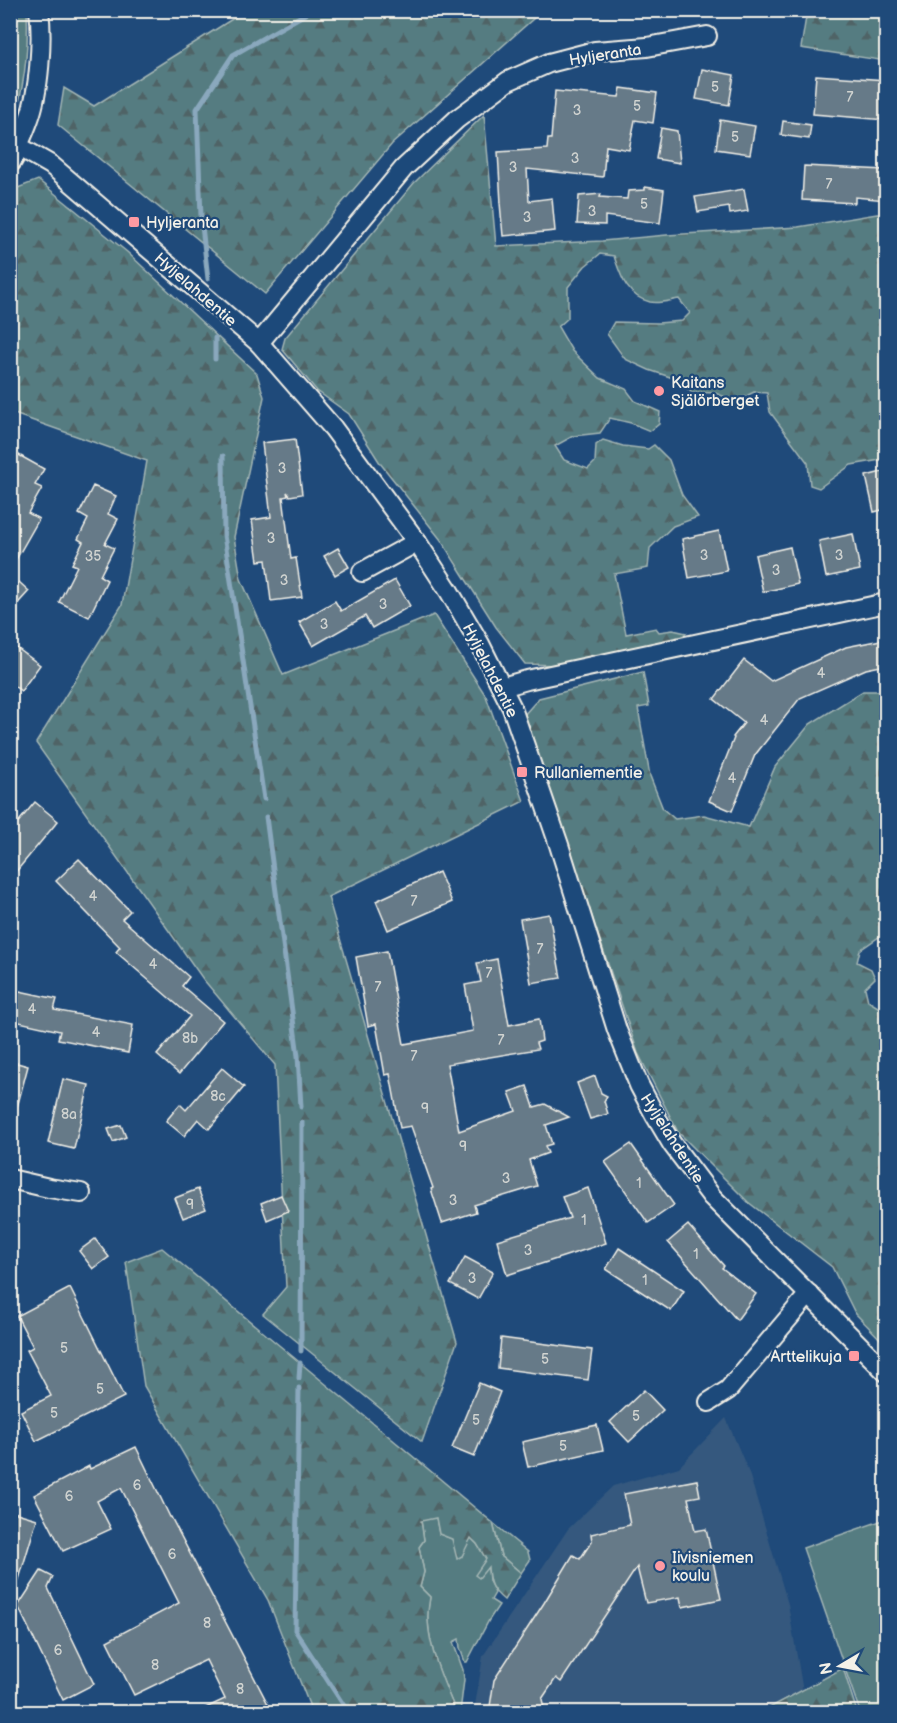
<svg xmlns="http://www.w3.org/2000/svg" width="897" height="1723" font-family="'Balsamiq Sans',sans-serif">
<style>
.built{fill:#34587e}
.green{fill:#547b81;stroke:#a4b6b4;stroke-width:1.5}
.forest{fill:url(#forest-firs);stroke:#a4b6b4;stroke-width:1.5}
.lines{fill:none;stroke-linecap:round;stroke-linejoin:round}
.stream{stroke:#8aa8bd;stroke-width:5}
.building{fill:#667a88;stroke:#f4f1e8;stroke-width:1.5}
.minor-casing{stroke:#f4f1e8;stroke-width:22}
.tertiary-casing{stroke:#f4f1e8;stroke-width:27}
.minor{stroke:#1f4a7a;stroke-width:18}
.tertiary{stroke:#1f4a7a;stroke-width:22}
.poi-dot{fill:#ff9aa2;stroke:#1f4a7a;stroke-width:2}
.labels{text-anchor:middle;stroke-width:4.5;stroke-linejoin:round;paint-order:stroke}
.number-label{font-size:14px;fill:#d0d3d0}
.street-label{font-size:16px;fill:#f4f1e8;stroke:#1f4a7a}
.poi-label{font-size:16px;fill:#f4f1e8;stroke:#1f4a7a;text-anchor:start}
</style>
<defs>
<pattern id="forest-firs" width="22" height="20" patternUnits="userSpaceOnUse" patternTransform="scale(1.5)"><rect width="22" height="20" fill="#547b81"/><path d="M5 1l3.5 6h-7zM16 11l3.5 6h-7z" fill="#4f6466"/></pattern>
</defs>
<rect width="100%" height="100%" fill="#1f4a7a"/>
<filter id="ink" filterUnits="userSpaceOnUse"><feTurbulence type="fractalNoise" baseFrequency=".0167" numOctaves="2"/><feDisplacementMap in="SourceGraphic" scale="12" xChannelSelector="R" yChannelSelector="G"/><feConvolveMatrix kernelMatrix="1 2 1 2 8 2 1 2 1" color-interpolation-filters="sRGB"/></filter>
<g filter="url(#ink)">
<path class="built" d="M726,1418L749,1473L788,1604L803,1691L762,1712H474L483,1656L568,1529L613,1486L679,1467Z"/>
<g class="green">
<path d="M13,11H27C29,52 24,91 11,130L10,76L14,42Z"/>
<path d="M436,1517L439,1534L452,1539L462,1556L470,1537L477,1544L487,1559L489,1581L495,1593L491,1600L499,1605L489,1620L467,1662H465L460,1648L459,1639L453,1642L463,1670L464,1680L460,1712H456C444,1683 430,1653 428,1621C427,1613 429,1605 430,1597L420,1587L424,1572L419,1547L424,1540L421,1520Z"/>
<path d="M886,1519V1712H860L803,1548Z"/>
<path d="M493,1523L528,1552L530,1560L521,1573L501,1556Z"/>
</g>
<g class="forest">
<path d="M245,11V10L542,11L392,144L265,294L58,125L64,88L94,106Z"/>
<path d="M807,11H886V61L801,48Z"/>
<path d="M484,115L496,246L602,241L667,235L798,227L877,214L886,215V403L883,406L881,429L886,434V459L851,465L819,488L810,485L808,463L770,412L767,393L754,392L736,401L715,393L691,392L676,379L649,370L625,359L607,334L614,322L658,323L682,321L690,313L679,299C671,300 659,304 650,302C626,296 621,276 614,256L600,254L585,266L568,287V318L558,327L572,351L600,378L626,389L635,401L660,412L659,424L650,431L631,423L610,418L600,433L573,436L555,446L564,460L588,469L595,462L596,445L603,440L623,446L648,449L654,445L669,460L682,495L698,517L673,526L650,548L648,568L614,574L626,634L656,628L659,632L673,630L686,633L676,641L559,665L525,664L496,627L441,540L380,463L349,414L317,391L282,349L285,338L414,183Z"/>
<path d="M38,180L127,252L257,374L264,397L234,537L241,579L283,675L434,615L486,696L524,801L328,897L457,1342L422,1442L263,1314L286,1287L275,1065L203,979L36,743L122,605L147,461L17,415L11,411L10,191Z"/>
<path d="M643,672L649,706L638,708L650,776L663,809L675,819L704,815L749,827L775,767L810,724L863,691H886V932L860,950L857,962L871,969L875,978L865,988L868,1001L886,1012V1345L855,1313L832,1267L748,1202L678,1132L638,1053L524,715L539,698Z"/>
<path d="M162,1248L493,1523L501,1556L521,1573L504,1600C491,1589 489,1584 488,1567L479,1578L475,1575L486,1559L477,1544L471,1538L462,1556L457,1559L452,1539L439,1534L436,1518L421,1521L424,1540L419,1547L424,1572L420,1587L430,1597C429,1605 427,1613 428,1621C430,1653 444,1683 456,1712H312L268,1600L144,1386L126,1262Z"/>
<path d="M843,1668L857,1712H762Z"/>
</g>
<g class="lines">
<g class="stream">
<path d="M208,279L201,217L197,109L233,55L312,10"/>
<path d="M215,359V338"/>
<path d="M223,456L224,535L264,799"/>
<path d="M266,817L298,1056L301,1107"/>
<path d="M301,1351L302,1122"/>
<path d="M299,1378L300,1363"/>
<path d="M299,1388L295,1630L348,1712"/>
</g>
</g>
<g class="building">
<path d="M702,69L734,75L729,105L696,99Z"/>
<path d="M816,75L886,80V120L813,114Z"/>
<path d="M621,88L657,93L653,123L635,120L629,150L606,146L603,177L527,169L529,201L552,198L555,231L503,236L500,203H501L498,152L547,149L548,139H551L555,91L619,97Z"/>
<path d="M720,120L755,126L750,154L716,149Z"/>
<path d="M783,121L811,125L809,139L781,135Z"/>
<path d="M661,128L677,131L680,163L656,159Z"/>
<path d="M804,166L886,170V200L855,197V203L802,200Z"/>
<path d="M645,187L664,190L660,223L605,216V225L577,224L579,196L601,194L600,197L627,199L628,191L645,190Z"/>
<path d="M744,189L748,211L730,214L729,207L698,212L695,197Z"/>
<path d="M295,439L302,494L290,496L287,492L288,496L283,497L291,559L296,558L302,597L271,601L266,560L258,561L252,520L271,517L262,443Z"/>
<path d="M17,454L44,469L35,485L42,488L28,513L39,519L10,570V466Z"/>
<path d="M886,471V509L874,512L866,476Z"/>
<path d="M93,486L116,496L108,514L118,519L105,544L114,548L100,576L107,580L89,617L59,602L77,566L72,564L83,542L78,539L88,519L79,514Z"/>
<path d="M719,531L727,571L689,578L682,539Z"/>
<path d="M853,534L860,570L826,577L819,541Z"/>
<path d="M790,547L798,584L763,592L755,555Z"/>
<path d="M338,548L349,567L335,575L324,556Z"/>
<path d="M395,580L410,606L372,628L365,616L313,646L299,622L335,601L341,611Z"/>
<path d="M19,582L29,591L10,612V592Z"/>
<path d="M886,639V665L866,669L800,698L755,755L732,811L709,801L734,738L733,737L744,723L714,699L744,660L771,681L846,647Z"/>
<path d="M10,643L40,665L21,691L10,683Z"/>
<path d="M35,802L58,821L10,879V832Z"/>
<path d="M79,859L130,911L122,919L189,977L182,986L223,1021L179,1074L157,1055L190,1016L116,952L120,947L56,881Z"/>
<path d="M439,872L452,902L388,930L376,901Z"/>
<path d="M549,914L561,978L531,983L520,919Z"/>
<path d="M387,951L404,1044L473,1031L465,985L481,982L477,963L497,959L509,1025L539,1019L542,1041L536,1043L538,1049L447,1064L459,1131L516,1111L509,1092L527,1086L534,1107L545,1104L569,1117L546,1125L552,1144L545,1146L548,1153L529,1160L537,1186L474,1205L476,1212L442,1223L431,1189L433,1188L411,1126L400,1128L390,1074L385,1075L376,1024L368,1026L356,957Z"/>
<path d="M10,989L57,999L54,1010L133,1025L128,1053L58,1039L60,1031L10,1020Z"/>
<path d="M10,1061L28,1066L15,1115H10Z"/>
<path d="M222,1068L244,1087L209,1129L198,1119L184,1136L166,1121L180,1104L186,1110Z"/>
<path d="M595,1076L601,1093L607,1096L604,1101L608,1114L590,1119L577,1083Z"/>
<path d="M63,1079L89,1085L74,1149L48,1143Z"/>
<path d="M121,1125L126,1137L113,1142L108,1129Z"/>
<path d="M631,1144L674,1205L648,1223L605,1162Z"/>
<path d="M588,1188L606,1243L507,1275L497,1240L570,1218L562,1197Z"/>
<path d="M198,1189L206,1209L183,1218L175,1198Z"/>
<path d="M281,1195L288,1211L267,1220L261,1203Z"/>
<path d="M688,1225L724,1266L722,1268L756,1294L737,1320L668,1242Z"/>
<path d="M95,1239L109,1257L93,1269L79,1251Z"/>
<path d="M619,1248L684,1291L671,1311L606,1269Z"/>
<path d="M465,1257L493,1272L478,1299L450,1284Z"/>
<path d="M70,1288L124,1397L36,1441L21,1411L51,1396L27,1350L33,1347L17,1316Z"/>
<path d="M501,1338L592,1350L588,1380L498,1368Z"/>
<path d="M479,1383L500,1392L474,1457L452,1448Z"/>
<path d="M644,1390L663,1410L629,1442L610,1422Z"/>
<path d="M597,1425L603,1450L528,1467L522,1442Z"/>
<path d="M136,1447L170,1517H171L270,1708L261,1713H195L225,1699L206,1660L134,1695L107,1641L179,1603L121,1488L97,1501L111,1529L63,1551L34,1495L89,1466L90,1469Z"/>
<path d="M697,1480L700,1496L688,1498L695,1531L706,1529L721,1599L682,1607L680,1597L646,1603L637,1567L561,1682L556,1678L542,1699L545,1713H489L494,1680L544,1603L573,1555L580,1559L592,1541L591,1534L630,1525L624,1494Z"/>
<path d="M10,1511L37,1519L14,1596H10Z"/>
<path d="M41,1571L53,1577L48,1588L94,1684L63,1700L18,1606Z"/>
</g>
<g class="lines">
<g class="minor-casing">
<g id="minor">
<path d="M39,10C43,40 39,92 29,119C26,128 22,137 18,146L51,165L259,343L333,428L417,542L449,591L480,644L512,708L559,845L617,1030L639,1085L656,1117L672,1144L712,1197L886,1372"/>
<path d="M259,343L404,168L457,119L508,81L549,63L595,51L647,47L707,36"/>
<path d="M362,572L417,542"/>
<path d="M502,687L527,680L886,603"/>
<path d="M10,1179L49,1188L81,1193"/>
<path d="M709,1402L728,1390L809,1294"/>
</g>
</g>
<g class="tertiary-casing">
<path id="tertiary" d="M10,160L18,146"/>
</g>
<use href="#minor" class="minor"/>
<use href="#tertiary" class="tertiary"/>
</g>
</g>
<g class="poi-dot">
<rect x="128" y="216" width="12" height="12" rx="3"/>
<circle cx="659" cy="391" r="6"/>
<rect x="516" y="766" width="12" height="12" rx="3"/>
<rect x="848" y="1350" width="12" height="12" rx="3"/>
<circle cx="660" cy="1566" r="6"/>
</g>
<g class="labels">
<g class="number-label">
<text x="715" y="92">5</text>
<text x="850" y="102">7</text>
<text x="637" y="111">5</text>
<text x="577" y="115">3</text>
<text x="735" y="142">5</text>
<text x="575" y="163">3</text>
<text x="513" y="172">3</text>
<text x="829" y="189">7</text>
<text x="644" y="209">5</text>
<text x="592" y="216">3</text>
<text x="527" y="222">3</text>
<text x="282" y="473">3</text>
<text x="271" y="543">3</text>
<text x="704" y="560">3</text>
<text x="839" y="560">3</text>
<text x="93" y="561">35</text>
<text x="776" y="575">3</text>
<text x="284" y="585">3</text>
<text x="383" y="609">3</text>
<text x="324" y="629">3</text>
<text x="821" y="678">4</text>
<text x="764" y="725">4</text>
<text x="732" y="783">4</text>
<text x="93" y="901">4</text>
<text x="414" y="906">7</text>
<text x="540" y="954">7</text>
<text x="153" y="969">4</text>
<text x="489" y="978">7</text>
<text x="378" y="992">7</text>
<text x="32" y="1014">4</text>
<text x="96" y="1037">4</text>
<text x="190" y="1043">8b</text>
<text x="501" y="1045">7</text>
<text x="414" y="1061">7</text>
<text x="218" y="1101">8c</text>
<text x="425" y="1113">9</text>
<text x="69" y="1119">8a</text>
<text x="463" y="1151">9</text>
<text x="506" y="1183">3</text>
<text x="639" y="1188">1</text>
<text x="453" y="1205">3</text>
<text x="190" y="1209">9</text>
<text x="584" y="1225">1</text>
<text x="528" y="1255">3</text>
<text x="696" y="1259">1</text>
<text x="472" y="1283">3</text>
<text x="645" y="1285">1</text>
<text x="64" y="1353">5</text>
<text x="545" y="1364">5</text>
<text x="100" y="1394">5</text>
<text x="54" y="1418">5</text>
<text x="636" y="1421">5</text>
<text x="476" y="1425">5</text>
<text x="563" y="1451">5</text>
<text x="137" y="1490">6</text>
<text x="69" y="1501">6</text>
<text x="172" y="1559">6</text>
<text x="207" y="1628">8</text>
<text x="58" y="1655">6</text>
<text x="155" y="1670">8</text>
<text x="240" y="1694">8</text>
</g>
<g class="street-label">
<text transform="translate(605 54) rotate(-9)" y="6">Hyljeranta</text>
<text transform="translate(196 289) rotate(41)" y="6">Hyljelahdentie</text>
<text transform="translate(491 670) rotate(63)" y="6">Hyljelahdentie</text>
<text transform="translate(673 1138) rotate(57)" y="6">Hyljelahdentie</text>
</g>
<g class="poi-label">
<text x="146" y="228">Hyljeranta</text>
<text x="671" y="388">Kaitans<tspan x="671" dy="18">Själörberget</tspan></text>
<text x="534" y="778">Rullaniementie</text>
<text x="842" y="1362" text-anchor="end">Arttelikuja</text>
<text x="672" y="1563">Iivisniemen<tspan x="672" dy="18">koulu</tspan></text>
</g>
</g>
<rect width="897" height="1723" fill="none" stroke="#1f4a7a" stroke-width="36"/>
<rect x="18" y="18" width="861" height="1687" fill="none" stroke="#f4f1e8" stroke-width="2" filter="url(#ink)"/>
<g transform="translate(840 1666) rotate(260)" stroke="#1f4a7a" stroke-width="4.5" paint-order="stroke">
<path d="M0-4.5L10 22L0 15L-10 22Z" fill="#f4f1e8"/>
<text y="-9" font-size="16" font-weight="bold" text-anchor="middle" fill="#f4f1e8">N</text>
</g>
</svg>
